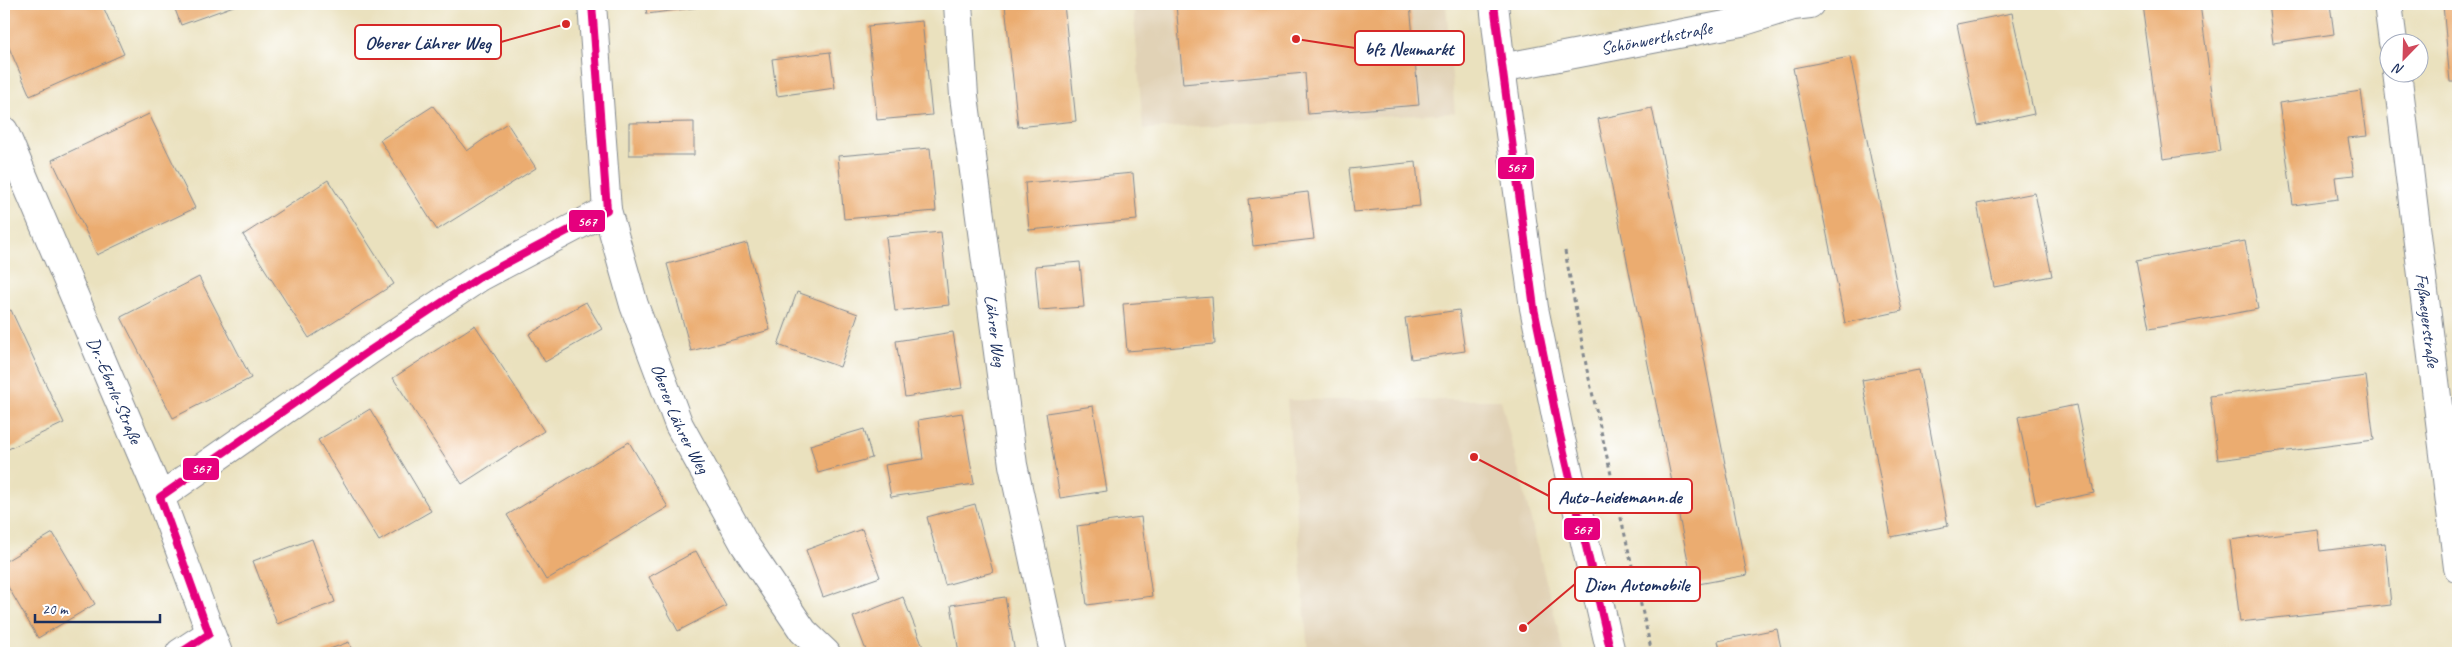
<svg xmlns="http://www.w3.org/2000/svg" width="2462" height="657" font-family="Caveat,sans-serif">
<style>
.built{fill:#e1d2b6}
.building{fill:#ebac6f}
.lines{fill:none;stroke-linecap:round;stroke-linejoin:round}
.minor-casing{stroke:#82888e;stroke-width:30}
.major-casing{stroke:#82888e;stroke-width:30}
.path{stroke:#82888e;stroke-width:3;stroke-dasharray:4 4;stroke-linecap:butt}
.minor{stroke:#fff;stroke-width:28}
.major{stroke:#fff;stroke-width:28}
.bus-1-casing{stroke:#fff;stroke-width:11}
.bus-1{stroke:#e5007d;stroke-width:8}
.labels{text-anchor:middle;stroke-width:4;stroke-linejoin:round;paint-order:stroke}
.street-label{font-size:18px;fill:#1b2f5e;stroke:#fff}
.leader{fill:none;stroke:#d62828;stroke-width:2}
.callout-dot{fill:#d62828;stroke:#fff;stroke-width:2}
.callout{fill:#fff;stroke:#d62828;stroke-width:2}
.callout-label{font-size:19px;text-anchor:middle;font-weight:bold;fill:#1b2f5e}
.line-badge{stroke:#fff;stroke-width:2}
.badge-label{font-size:14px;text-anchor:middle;font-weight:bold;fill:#fff}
</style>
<rect width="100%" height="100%" fill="#fff"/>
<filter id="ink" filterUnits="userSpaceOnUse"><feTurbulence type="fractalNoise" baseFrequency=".02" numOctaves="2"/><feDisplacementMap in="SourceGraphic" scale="10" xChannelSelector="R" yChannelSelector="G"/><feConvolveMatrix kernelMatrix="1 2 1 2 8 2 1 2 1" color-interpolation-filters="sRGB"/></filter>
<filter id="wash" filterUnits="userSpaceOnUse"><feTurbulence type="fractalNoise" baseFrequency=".0096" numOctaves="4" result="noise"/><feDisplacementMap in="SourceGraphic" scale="20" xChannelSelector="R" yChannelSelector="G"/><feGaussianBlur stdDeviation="1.12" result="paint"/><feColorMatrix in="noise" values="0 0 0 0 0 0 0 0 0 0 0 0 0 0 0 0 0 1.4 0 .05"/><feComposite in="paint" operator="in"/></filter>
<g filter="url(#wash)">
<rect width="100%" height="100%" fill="#eae1be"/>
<g class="built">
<path d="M1133,4H1446L1455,113L1143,129Z"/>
<path d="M1287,400H1501L1564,653H1308Z"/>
</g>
<g id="blocks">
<g class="building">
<path d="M4,4H102L124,54L30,96L4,36Z"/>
<path d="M173,4H239L181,25Z"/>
<path d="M645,4H716V5L647,14Z"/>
<path d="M1019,4H1064L1076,121L1018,127L1005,5Z"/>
<path d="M1176,4H1410L1419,105L1308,114L1305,73L1183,84Z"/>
<path d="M2142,4H2200L2220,151L2163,159Z"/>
<path d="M2268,4H2330L2334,34L2273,43Z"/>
<path d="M2458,4V82H2450L2443,5Z"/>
<path d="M2012,13L2034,114L1978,126L1957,24Z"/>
<path d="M922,21L932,115L877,120L868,26Z"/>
<path d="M830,52L835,88L777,96L772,59Z"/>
<path d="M1850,57L1902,311L1845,323L1793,68Z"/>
<path d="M2361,91L2367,136L2348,138L2354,175L2335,177L2338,199L2293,205L2279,103Z"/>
<path d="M433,106L467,151L507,123L536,168L437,230L380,140Z"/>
<path d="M1652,108L1684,256L1747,575L1693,585L1598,119Z"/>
<path d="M149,114L195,208L97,255L52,160Z"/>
<path d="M694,122V155H629V123Z"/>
<path d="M2458,129V150H2457L2454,130Z"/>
<path d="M930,148L936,211L844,219L838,156Z"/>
<path d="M1416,162L1420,206L1354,212L1349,169Z"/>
<path d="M1133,173L1137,220L1029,230L1025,183Z"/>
<path d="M328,180L394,284L309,338L243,235Z"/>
<path d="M1308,192L1314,239L1253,246L1248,199Z"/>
<path d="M2035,193L2052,276L1994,287L1977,204Z"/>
<path d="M941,232L949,305L895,311L886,237Z"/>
<path d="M2245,241L2258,309L2149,329L2136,261Z"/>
<path d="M747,243L770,330L691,351L667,264Z"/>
<path d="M1080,262L1084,307L1039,310L1035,266Z"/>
<path d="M199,277L251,378L173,418L121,317Z"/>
<path d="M797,292L858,314L840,367L778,345Z"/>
<path d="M1212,297L1215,344L1127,351L1123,304Z"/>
<path d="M586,302L602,329L545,362L529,334Z"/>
<path d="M11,310L64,423L4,451V313Z"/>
<path d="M1459,310L1465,351L1411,359L1405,318Z"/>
<path d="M475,325L544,431L462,484L393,378Z"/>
<path d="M953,332L962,388L905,397L896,341Z"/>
<path d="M1919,370L1948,526L1891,537L1862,380Z"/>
<path d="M2366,376L2374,440L2218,460L2210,396Z"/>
<path d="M2076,405L2094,493L2036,505L2018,417Z"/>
<path d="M1093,406L1107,491L1060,498L1046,413Z"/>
<path d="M370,409L431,511L379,541L318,440Z"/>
<path d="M962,413L974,484L891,497L885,465L923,459L918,420Z"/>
<path d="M864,429L872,458L818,473L810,445Z"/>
<path d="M629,442L668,507L546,580L507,515Z"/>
<path d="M975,504L993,572L945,585L927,517Z"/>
<path d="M1141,517L1152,596L1087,605L1077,526Z"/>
<path d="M862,529L880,577L823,597L806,550Z"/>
<path d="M2317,529L2320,551L2385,543L2391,605L2240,622L2230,540Z"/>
<path d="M53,533L95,604L38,638L4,580V562Z"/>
<path d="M312,539L335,602L277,624L253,561Z"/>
<path d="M696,551L726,606L678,631L649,577Z"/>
<path d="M903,597L923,647L907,653H867L853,617Z"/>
<path d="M1005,597L1015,653H959L951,605Z"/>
<path d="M1777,629L1782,653H1721L1718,641Z"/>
<path d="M349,642L353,653H319Z"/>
</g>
</g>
</g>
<g filter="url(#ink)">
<use href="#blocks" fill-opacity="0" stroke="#82888e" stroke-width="1"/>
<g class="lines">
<g class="minor-casing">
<g id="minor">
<path id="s1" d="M592,4L607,210L634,305L679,425L745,545L803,631L826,653"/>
<path id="s2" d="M958,4L964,96L1013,465L1054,653"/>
<path d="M2388,4L2393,42"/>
<path id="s3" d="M1501,68L1741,22L1793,6L1810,4"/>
<path id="s4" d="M2397,72L2458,568"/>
<path id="s5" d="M4,131L160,497L218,653"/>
<path d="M160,497L369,351L480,277L607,210"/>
<path d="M180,653L209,634"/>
</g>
</g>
<g class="major-casing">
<path id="major" d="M1494,4L1501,68L1534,308L1559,431L1611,653"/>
</g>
<path class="path" d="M1565,251L1587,370L1652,653"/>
<use href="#minor" class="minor"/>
<use href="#major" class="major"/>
<g class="bus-1-casing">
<g id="bus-1">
<path d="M1494,4L1534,308L1559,431L1611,653"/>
<path d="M180,653L209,634L160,497L369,351L480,277L607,210L592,4"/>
</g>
</g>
<use href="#bus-1" class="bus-1"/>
</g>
</g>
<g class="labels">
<g class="street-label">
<text dy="6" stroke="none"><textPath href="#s3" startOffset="158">Schönwerthstraße</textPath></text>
<text dy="6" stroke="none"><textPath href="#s4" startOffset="250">Feßmeyerstraße</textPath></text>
<text dy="6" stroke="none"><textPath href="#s2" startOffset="329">Lährer Weg</textPath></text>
<text dy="6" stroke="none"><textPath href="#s5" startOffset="282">Dr.-Eberle-Straße</textPath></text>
<text dy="6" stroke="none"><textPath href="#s1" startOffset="428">Oberer Lährer Weg</textPath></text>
</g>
</g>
<path class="leader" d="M566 24L501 42M1296 39L1355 48M1474 457L1549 496M1523 628L1575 584"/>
<g class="callout-dot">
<circle cx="566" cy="24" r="5"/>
<circle cx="1296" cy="39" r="5"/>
<circle cx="1474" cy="457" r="5"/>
<circle cx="1523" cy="628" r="5"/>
</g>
<g class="callout">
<rect x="355" y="25" width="146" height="34" rx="5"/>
<rect x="1355" y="31" width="109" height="34" rx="5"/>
<rect x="1549" y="479" width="143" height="34" rx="5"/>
<rect x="1575" y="567" width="125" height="34" rx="5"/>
</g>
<g class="callout-label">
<text x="428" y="49">Oberer Lährer Weg</text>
<text x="1409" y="55">bfz Neumarkt</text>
<text x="1620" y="503">Auto-heidemann.de</text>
<text x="1637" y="591">Dion Automobile</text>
</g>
<g class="line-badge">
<rect x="1497" y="156" width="38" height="24" rx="5" fill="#e5007d"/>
<rect x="568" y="209" width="38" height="24" rx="5" fill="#e5007d"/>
<rect x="182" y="457" width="38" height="24" rx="5" fill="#e5007d"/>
<rect x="1563" y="517" width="38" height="24" rx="5" fill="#e5007d"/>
</g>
<g class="badge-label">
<text x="1516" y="172">567</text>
<text x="587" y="226">567</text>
<text x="201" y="473">567</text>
<text x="1582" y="534">567</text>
</g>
<rect width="2462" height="657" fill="none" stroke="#fff" stroke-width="20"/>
<g transform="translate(2404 58) rotate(203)"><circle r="24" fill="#ffffff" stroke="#a4acbf"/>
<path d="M0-4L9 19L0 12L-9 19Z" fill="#d1495b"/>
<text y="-8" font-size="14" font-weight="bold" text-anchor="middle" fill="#1b2f5e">N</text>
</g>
<path d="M35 614v8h125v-8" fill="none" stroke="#1b2f5e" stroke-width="2.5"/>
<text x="42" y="614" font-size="15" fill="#1b2f5e" stroke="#ffffff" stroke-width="4" paint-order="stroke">20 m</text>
</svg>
